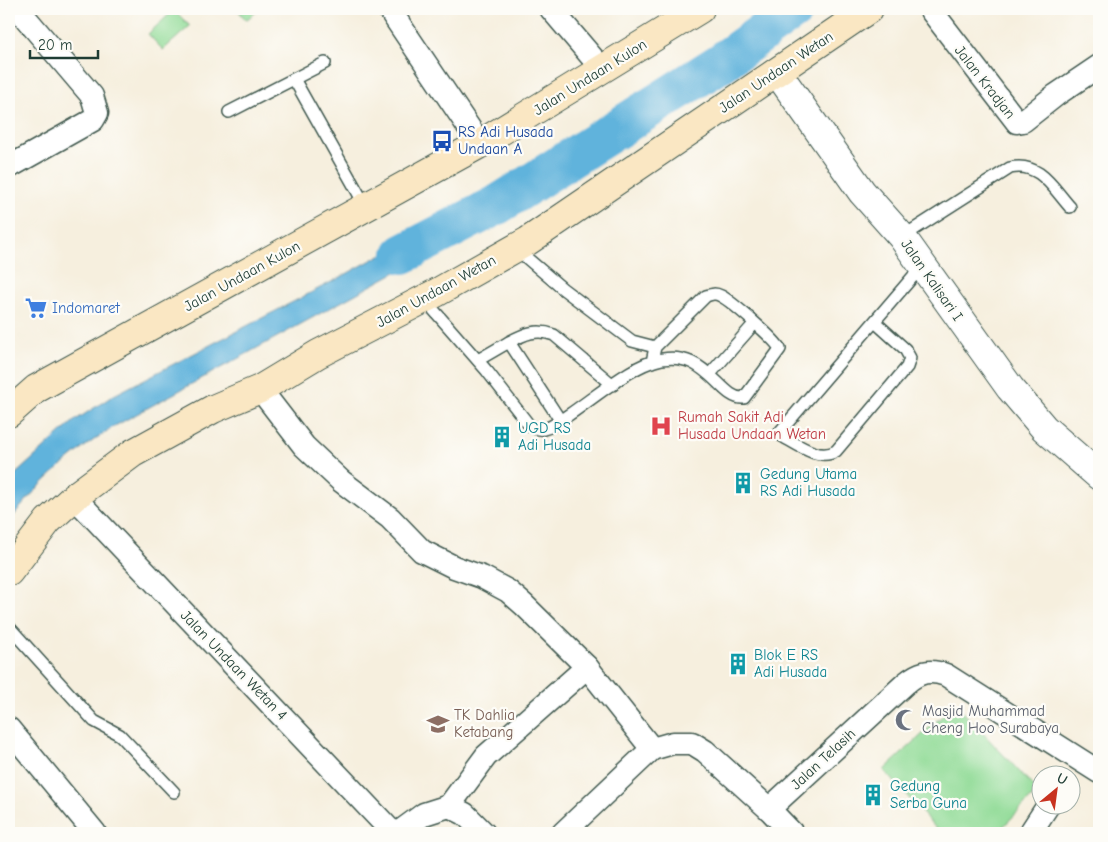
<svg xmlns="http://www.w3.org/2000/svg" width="1108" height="842" font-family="'Comic Neue',sans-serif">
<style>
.green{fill:#91db97;stroke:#588c66}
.water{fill:#61b3dc;stroke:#407888}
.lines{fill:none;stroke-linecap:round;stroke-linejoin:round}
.river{stroke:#61b3dc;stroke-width:40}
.service-casing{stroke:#3f584e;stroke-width:14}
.minor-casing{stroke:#3f584e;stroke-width:25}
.tertiary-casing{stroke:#3f584e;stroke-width:30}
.secondary-casing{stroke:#3f584e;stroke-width:30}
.service{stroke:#fff;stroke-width:11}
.minor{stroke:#fff;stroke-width:22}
.tertiary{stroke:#fff;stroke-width:28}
.secondary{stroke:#fae7c3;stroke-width:28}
.labels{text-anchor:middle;stroke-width:4.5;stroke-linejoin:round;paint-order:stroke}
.street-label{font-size:15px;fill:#1f3d34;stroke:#fdfcf7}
.transit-label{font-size:15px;fill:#164399;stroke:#fdfcf7;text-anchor:start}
.shop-label{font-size:15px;fill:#366cbe;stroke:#fdfcf7;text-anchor:start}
.health-label{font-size:15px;fill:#be3a42;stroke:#fdfcf7;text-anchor:start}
.culture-label{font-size:15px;fill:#0d838f;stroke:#fdfcf7;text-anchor:start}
.worship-label{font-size:15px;fill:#5b616d;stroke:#fdfcf7;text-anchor:start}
.education-label{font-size:15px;fill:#785e54;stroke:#fdfcf7;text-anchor:start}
</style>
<rect width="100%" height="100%" fill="#fdfcf7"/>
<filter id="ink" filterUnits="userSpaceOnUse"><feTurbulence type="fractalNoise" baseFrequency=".02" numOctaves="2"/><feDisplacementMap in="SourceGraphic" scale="10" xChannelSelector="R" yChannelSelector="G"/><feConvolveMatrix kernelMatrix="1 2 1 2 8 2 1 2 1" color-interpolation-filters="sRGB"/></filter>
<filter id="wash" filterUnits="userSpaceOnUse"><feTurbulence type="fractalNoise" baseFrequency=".0096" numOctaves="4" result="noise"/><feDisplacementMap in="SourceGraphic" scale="20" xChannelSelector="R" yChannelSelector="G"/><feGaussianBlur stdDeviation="1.12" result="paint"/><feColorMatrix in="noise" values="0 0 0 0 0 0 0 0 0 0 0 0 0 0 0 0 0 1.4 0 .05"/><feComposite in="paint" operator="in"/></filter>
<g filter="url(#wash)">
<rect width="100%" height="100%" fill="#f6efde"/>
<g class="green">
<path d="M237,9H260L246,20Z"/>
<path d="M174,10L190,26L163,50L148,34Z"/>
<path d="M955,704L1038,791L997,833H940L884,770Z"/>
</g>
<path class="water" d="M447,218L458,238L113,427C73,453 37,484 9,522V480L74,421L114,395L339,278Z"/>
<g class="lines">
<path class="river" d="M403,254L497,205L722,62L795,9"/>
</g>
</g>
<g filter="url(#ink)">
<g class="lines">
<g class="service-casing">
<g id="service">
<path d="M294,79L366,207"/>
<path d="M229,112L325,63"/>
<path d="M902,237L1010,168C1039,161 1053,188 1070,207"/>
<path d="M515,248L563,289L632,341L655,347"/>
<path d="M424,299L487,371L529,425C534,428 538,430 544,429C553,427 562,419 570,414C592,399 627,370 651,362C706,343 719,401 744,398L780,349C776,340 731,301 721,296C715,293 712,294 706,296L655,347L652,362"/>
<path d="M875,322L905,349L910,358L907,367L836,451C818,462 796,443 778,434L922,266"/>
<path d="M478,360L509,342"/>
<path d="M710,374L754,324"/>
<path d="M560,420L509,342C524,334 537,328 554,335L613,385"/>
<path d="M9,627L94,721L120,735L174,792"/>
</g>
</g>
<g class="minor-casing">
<g id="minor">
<path d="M389,9L480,144"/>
<path d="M551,9L602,69"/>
<path d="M930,9L1017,122L1023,121L1056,95L1099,66"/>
<path d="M9,167L93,120L97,113L92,96L18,9"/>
<path d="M260,389L304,446L341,481L390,518L422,551L454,567L482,577L508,591L524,605L587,667L652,749"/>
<path d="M74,497L393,833"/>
<path d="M9,729L95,833"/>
<path d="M449,806L486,756L587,667"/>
<path d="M449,806L465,814L484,833"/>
<path d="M769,809L792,833"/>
<path d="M398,833L424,814L449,806"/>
<path d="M563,833L652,749L673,743H692L705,751L769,809L906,683C919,672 929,669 946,675L1099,772"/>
<path d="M1030,833L1049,804"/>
</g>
</g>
<g class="tertiary-casing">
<path id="tertiary" d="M777,72L862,192L902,237L1010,388L1044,428L1099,476"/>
</g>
<g class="secondary-casing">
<g id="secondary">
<path d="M9,413L36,389L480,144L700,9"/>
<path d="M9,572L48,521L74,497L133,453L213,409L260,389L318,354L436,293L528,241L869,9"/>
</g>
</g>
<use href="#service" class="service"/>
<use href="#minor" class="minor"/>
<use href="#tertiary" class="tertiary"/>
<use href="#secondary" class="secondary"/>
</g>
</g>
<defs>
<g id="bus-bare" transform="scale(1.725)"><path d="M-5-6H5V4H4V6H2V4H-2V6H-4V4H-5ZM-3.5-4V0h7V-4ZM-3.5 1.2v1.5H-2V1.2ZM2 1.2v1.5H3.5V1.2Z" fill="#1a4fb4" stroke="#fdfcf7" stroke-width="2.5" paint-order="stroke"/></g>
<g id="supermarket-bare" transform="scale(1.725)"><path d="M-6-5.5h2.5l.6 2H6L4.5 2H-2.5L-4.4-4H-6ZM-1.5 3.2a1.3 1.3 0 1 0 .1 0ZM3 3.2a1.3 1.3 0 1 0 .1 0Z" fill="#3f7fe0" stroke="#fdfcf7" stroke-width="2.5" paint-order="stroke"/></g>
<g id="hospital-bare" transform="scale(1.725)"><path d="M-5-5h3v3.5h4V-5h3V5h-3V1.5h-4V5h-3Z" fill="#e0444e" stroke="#fdfcf7" stroke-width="2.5" paint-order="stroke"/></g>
<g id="building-bare" transform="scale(1.725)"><path d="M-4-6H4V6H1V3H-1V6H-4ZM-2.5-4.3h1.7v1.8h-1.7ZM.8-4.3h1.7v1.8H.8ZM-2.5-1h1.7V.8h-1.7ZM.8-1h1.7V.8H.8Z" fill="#0f9aa8" stroke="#fdfcf7" stroke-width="2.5" paint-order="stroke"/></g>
<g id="mosque-bare" transform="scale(1.725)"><path d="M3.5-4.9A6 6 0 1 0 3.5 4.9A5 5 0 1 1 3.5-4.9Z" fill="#6b7280" stroke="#fdfcf7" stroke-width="2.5" paint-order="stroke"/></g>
<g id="school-bare" transform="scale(1.725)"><path d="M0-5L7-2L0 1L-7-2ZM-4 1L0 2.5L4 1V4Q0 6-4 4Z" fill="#8d6e63" stroke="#fdfcf7" stroke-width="2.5" paint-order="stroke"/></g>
</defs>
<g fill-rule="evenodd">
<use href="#bus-bare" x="442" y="141"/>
<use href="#supermarket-bare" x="36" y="308"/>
<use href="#hospital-bare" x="661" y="426"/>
<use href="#building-bare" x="502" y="437"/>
<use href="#building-bare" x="743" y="483"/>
<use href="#building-bare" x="738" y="664"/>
<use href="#mosque-bare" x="906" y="720"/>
<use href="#school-bare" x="438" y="724"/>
<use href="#building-bare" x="873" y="795"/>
</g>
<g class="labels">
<g class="street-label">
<text transform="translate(776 72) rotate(-34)" y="5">Jalan Undaan Wetan</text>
<text transform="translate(590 77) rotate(-32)" y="5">Jalan Undaan Kulon</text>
<text transform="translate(985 82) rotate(52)" y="5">Jalan Kradjan</text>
<text transform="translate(242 276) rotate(-29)" y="5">Jalan Undaan Kulon</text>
<text transform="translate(932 280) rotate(55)" y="5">Jalan Kalisari I</text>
<text transform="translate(436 291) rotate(-29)" y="5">Jalan Undaan Wetan</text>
<text transform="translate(234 665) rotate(46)" y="5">Jalan Undaan Wetan 4</text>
<text transform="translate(823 759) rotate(-43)" y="5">Jalan Telasih</text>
</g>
<g class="transit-label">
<text x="458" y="137">RS Adi Husada<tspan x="458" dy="17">Undaan A</tspan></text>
</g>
<g class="shop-label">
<text x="52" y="313">Indomaret</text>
</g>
<g class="health-label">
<text x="678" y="422">Rumah Sakit Adi<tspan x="678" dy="17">Husada Undaan Wetan</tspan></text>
</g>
<g class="culture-label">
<text x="518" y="433">UGD RS<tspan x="518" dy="17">Adi Husada</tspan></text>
<text x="760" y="479">Gedung Utama<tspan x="760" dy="17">RS Adi Husada</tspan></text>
<text x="754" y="660">Blok E RS<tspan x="754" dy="17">Adi Husada</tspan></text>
<text x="890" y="791">Gedung<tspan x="890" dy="17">Serba Guna</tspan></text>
</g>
<g class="worship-label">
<text x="922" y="716">Masjid Muhammad<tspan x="922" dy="17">Cheng Hoo Surabaya</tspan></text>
</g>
<g class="education-label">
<text x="454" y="720">TK Dahlia<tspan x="454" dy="17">Ketabang</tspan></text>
</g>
</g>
<rect width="1108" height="842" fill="none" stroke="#fdfcf7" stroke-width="30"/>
<g transform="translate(1056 790) rotate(29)"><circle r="24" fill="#fdfcf7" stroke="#a4b0a9"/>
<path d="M0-4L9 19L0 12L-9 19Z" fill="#c8321e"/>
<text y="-8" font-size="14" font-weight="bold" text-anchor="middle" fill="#1f3d34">U</text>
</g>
<path d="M30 50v8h68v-8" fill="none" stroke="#1f3d34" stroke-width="2.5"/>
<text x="38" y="50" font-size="15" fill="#1f3d34" stroke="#fdfcf7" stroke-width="4" paint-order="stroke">20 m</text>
</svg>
